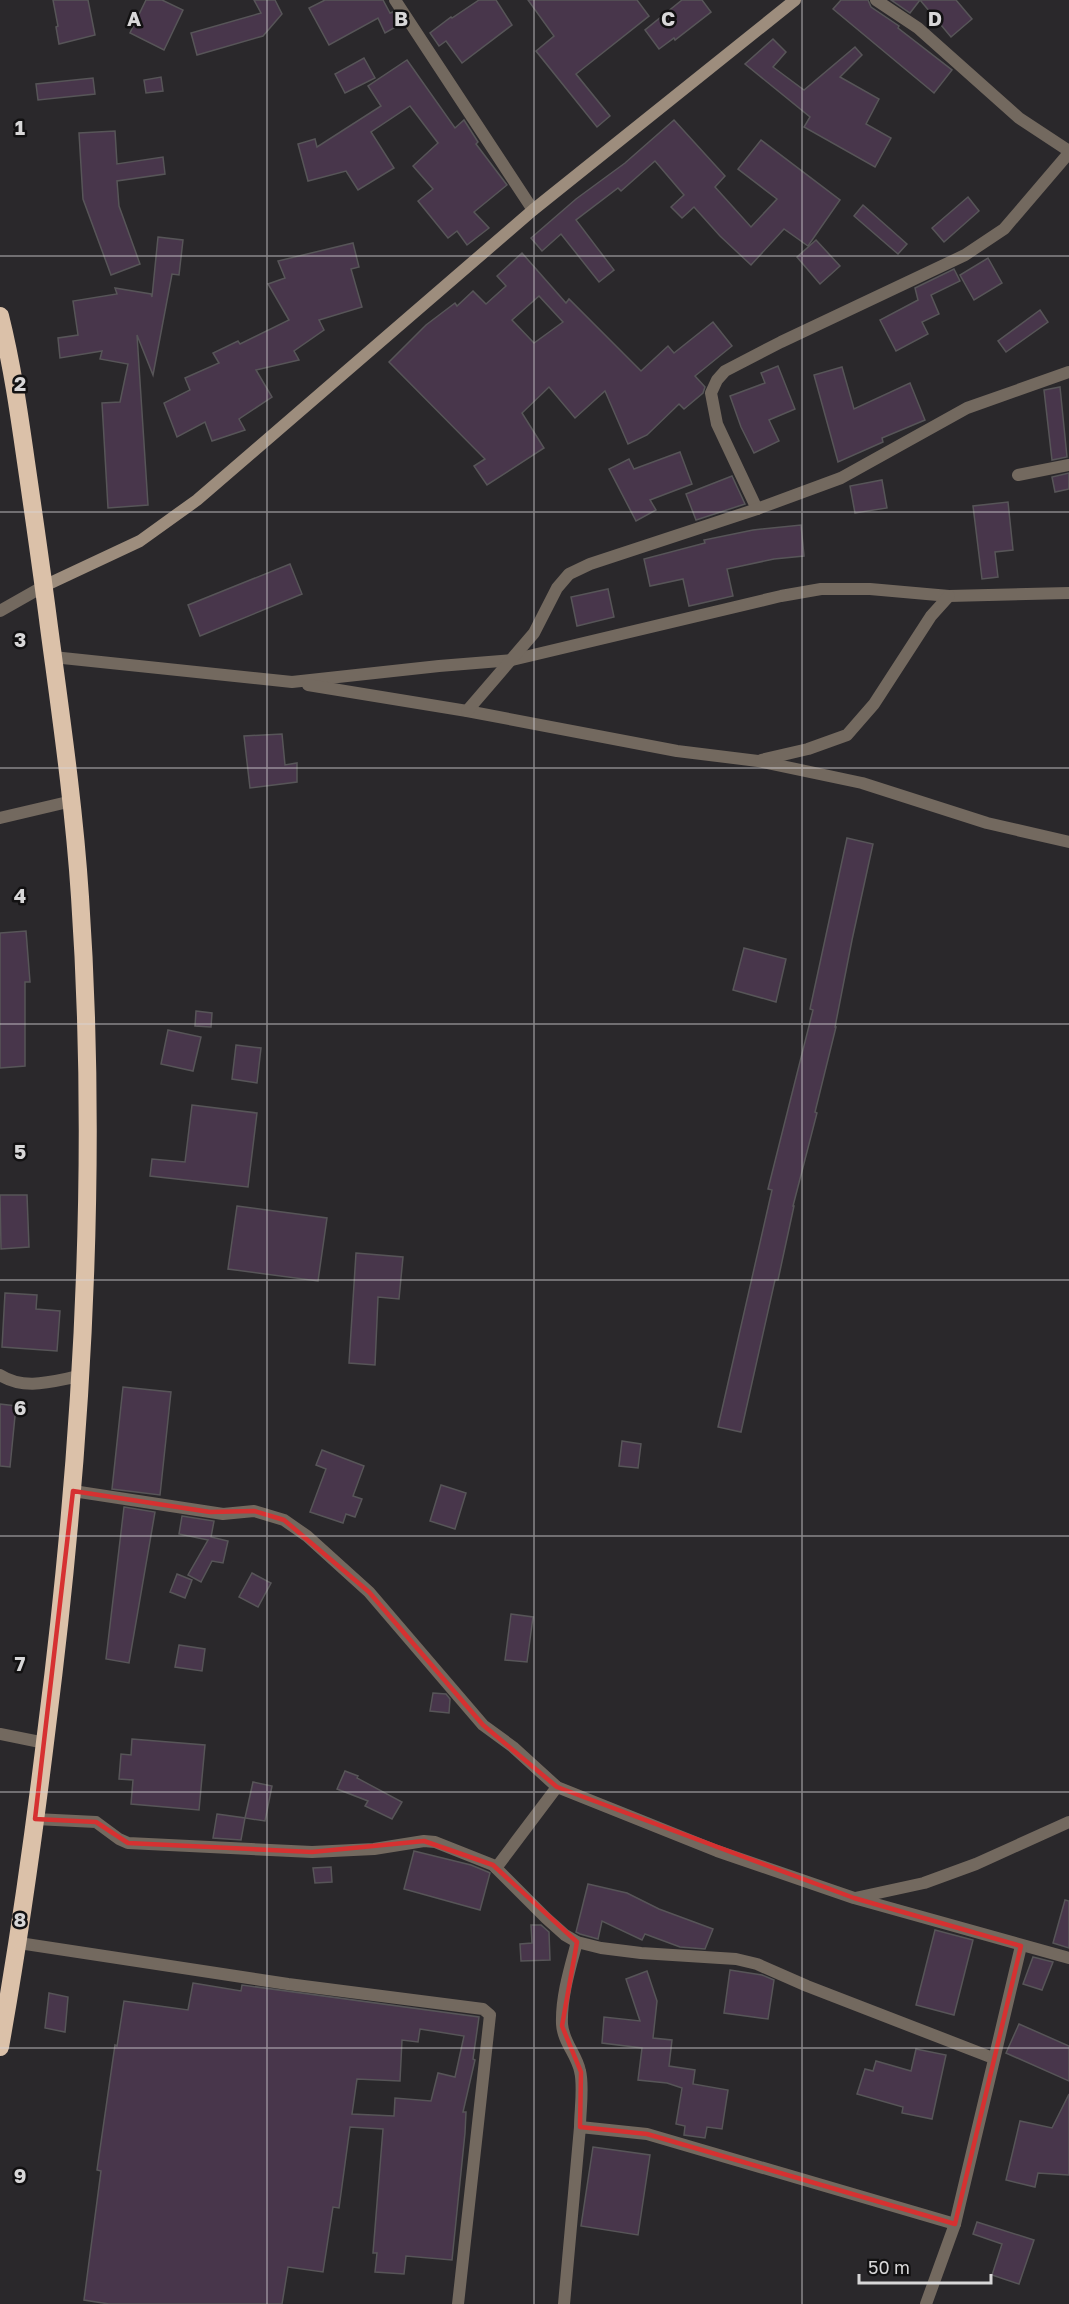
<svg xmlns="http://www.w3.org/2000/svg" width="1069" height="2304" font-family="'Golos Text',sans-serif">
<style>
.building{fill:#48364b;stroke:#575558;stroke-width:1.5;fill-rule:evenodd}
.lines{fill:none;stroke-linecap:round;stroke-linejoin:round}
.street{stroke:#73695f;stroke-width:12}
.secondary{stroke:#9d8d7d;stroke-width:12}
.highway{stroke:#dbc1a9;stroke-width:18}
.marked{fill:none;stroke:#d63131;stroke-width:4.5;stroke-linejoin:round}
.grid{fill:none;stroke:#d8d7d8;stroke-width:1.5;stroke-opacity:0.55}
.grid-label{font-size:20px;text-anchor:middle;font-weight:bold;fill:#d8d7d8;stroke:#121112;stroke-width:5;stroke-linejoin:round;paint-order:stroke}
</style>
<rect width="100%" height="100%" fill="#2a282b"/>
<g class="building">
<path d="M53,0H88L95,35L59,44L56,27L58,26Z"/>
<path d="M146,0H162L183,10L164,50L130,33Z"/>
<path d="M254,0H275L282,14L263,36L197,55L191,33L261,13Z"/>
<path d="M325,0H383L390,13L393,12L401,24L385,33L378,18L329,45L309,8Z"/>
<path d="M479,0H496L512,25L462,63L446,41L439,46L430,33L451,17L452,18Z"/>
<path d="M528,0H637L649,16L576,74L610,116L597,127L536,51L554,36Z"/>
<path d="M682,0H702L711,12L675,40L674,38L659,49L645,30Z"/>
<path d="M841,0H868L871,7L899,26L898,28L952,70L934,93L833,9Z"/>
<path d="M891,0H956L972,19L951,37L920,0L910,13Z"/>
<path d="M773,39L786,52L773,67L804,90L855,47L862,55L840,77L879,99L866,124L891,138L875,167L804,127L810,117L745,64Z"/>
<path d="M364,58L375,78L345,93L335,74Z"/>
<path d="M407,60L455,128L464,120L478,142L476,144L507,185L474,212L489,228L467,245L457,231L448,238L418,201L433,189L413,166L438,143L410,106L371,132L394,168L358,190L346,171L308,181L298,144L315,139L317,147L381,106L368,86Z"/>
<path d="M161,77L163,91L146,93L144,80Z"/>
<path d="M93,78L95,94L38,100L36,84Z"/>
<path d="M674,120L725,176L715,187L751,227L777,199L738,169L761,140L840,200L808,246L784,229L751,265L720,236L694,207L682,218L671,207L684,195L655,161L621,191L618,188L576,220L614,270L599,282L561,234L542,251L531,238L576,199L625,163Z"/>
<path d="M115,131L117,164L163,157L165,174L117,181L119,206L140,264L111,275L83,199L79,133Z"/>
<path d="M968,197L979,211L944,242L932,228Z"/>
<path d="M863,205L907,244L898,254L854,216Z"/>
<path d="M158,237L183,240L179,275L172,274L153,375L137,335L148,505L108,508L102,403L120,402L128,364L100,359L102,351L60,358L58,338L78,335L73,301L117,294L115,288L151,294L152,297Z"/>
<path d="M816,240L840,266L820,284L797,257Z"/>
<path d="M353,243L359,267L351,269L362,307L319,320L324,330L294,351L299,360L256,370L272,397L239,419L245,430L212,441L205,422L177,437L164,403L190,390L185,378L219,363L213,353L238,341L240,344L289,320L268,284L285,278L278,261Z"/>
<path d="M522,253L566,303L569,299L641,371L668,346L674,353L713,322L732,346L695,376L705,387L703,393L684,409L679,404L647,435L628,444L605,391L575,418L549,387L522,413L544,448L487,485L474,466L485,459L389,362L426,325L455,303L457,306L473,291L486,304L506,286L497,276ZM539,296L563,322L534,343L512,320Z"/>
<path d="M988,258L1002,283L974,300L960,275Z"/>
<path d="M954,269L960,281L931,295L939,314L922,322L928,334L896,351L880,320L918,300L915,288Z"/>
<path d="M1040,310L1048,322L1006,352L998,341Z"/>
<path d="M778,366L795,409L769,420L779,441L754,453L741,427L730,396L765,383L761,373Z"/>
<path d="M842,367L854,409L910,383L925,420L882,438L883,442L838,462L814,375Z"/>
<path d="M1060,387L1067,457L1052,460L1044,390Z"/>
<path d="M680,452L692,484L650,500L656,510L636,521L609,469L629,459L634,469Z"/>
<path d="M1069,473V489L1055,492L1052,477Z"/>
<path d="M732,476L745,504L696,520L686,494Z"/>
<path d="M882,480L887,508L855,513L850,486Z"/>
<path d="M1008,502L1013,550L995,552L998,577L982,579L973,506Z"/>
<path d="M801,525L804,556L774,559L727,569L733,596L689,606L683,579L650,586L644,559L705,543L704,540L753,530Z"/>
<path d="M290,564L302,594L200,636L188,605Z"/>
<path d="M608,589L614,617L577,626L571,597Z"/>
<path d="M282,734L285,765L297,763V782L250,788L244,736Z"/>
<path d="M847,838L873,844L852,940L835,1027H836L815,1112L817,1113L793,1206H794L778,1280H775L741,1432L718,1427L772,1190L768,1189L813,1010L810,1009Z"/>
<path d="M26,931L30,982H25V1066L0,1068V933Z"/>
<path d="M744,948L786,959L776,1002L733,990Z"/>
<path d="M196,1011L212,1013L211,1027L195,1026Z"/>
<path d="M168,1030L201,1037L193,1071L161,1064Z"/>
<path d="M236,1045L261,1048L257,1083L232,1079Z"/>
<path d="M192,1105L257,1113L248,1187L150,1176L152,1159L185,1162Z"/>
<path d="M0,1195H27L29,1247L1,1249Z"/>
<path d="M237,1206L327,1218L318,1281L228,1269Z"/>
<path d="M356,1253L403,1257L399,1299L378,1297L375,1365L349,1363Z"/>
<path d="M5,1293L37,1295L36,1309L60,1311L57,1351L2,1347Z"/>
<path d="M123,1387L171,1392L160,1495L112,1489Z"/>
<path d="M0,1404L16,1406L10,1467L0,1466Z"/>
<path d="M622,1441L641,1444L638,1468L619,1466Z"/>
<path d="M322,1450L364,1466L353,1496L362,1499L355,1517L346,1514L343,1523L310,1512L326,1469L316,1465Z"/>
<path d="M441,1485L466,1493L455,1529L430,1521Z"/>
<path d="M124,1507L155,1512L129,1663L106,1659Z"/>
<path d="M182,1516L214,1521L211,1537L228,1541L223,1563L212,1561L201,1582L188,1575L208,1540L179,1534Z"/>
<path d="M252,1573L271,1583L258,1607L239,1597Z"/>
<path d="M177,1574L192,1580L185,1598L170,1592Z"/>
<path d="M511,1614L533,1617L527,1662L505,1660Z"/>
<path d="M179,1645L205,1649L202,1671L175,1667Z"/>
<path d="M433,1693L446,1694L450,1699L449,1713L430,1711Z"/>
<path d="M132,1739L205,1745L199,1810L131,1804L133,1780L119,1779L121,1754L131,1755Z"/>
<path d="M345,1771L358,1776L357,1778L402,1802L392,1819L365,1806L368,1801L337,1789Z"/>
<path d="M253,1782L272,1786L265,1821L245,1818Z"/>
<path d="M217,1814L245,1818L241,1840L213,1838Z"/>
<path d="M414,1851L471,1865L488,1872L490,1873L480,1910L404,1889Z"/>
<path d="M331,1867L332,1882L315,1883L313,1868Z"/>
<path d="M588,1884L627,1893L659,1909L713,1929L705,1949L680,1947L645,1934L642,1940L602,1921L598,1939L580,1934L576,1932Z"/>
<path d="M1065,1900L1069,1901V1948L1053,1943Z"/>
<path d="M531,1925H541L549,1932L550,1960L521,1961L520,1944L532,1943Z"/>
<path d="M935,1930L973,1940L954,2015L916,2005Z"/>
<path d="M1033,1957L1053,1962L1042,1990L1023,1984Z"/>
<path d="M730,1970L762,1975L774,1980L768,2019L724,2013Z"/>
<path d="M647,1971L657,2001L653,2038L672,2040L669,2066L695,2070L693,2084L728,2090L722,2129L707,2127L705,2138L684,2135L685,2126L676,2124L682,2088L667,2083L638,2080L642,2048L602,2043L604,2017L640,2021L626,1979Z"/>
<path d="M193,1983L241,1991L242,1985L479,2017L473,2059L475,2060L463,2112H466L465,2133L452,2260L406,2256L404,2274L375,2272L377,2253H373L383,2129L350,2127L339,2208L333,2207L323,2272L288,2267L282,2304H109L84,2300L101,2171L97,2170L115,2045L117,2046L124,2001L188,2010ZM420,2029L464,2036L455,2077L438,2073L431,2101L395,2098L394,2116L352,2114L357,2079L400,2081L402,2040L418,2042Z"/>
<path d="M49,1993L68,1997L65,2032L45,2028Z"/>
<path d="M1019,2024L1069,2046V2081L1006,2053Z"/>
<path d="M916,2049L946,2055L932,2119L902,2113L903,2107L857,2094L865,2069L873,2071L876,2061L911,2071Z"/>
<path d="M1069,2094V2175L1038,2173L1035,2187L1006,2180L1020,2121L1052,2128Z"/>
<path d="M593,2147L650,2155L638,2235L581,2226Z"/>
<path d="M977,2222L1034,2240L1019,2284L992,2275L1002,2244L973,2234Z"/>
</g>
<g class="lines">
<g class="street">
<path d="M395,0L533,210"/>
<path d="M876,0L918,28L1019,118L1069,151"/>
<path d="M1018,475L1069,465"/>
<path d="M757,509L717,424L711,393L717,380L725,371L781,342L965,255L1004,229L1069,153"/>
<path d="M0,611L44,586"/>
<path d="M53,657L292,682L439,666L512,660L781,596L821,589H870L949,596L1069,593"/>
<path d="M308,685L467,711L677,751L758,761L862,783L987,823L1069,842"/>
<path d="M467,711L534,633L557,588L569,574L590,564L757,509L841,478L967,408L1069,372"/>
<path d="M761,760L808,749L847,735L874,704L931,616L949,596"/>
<path d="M0,818L72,801"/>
<path d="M0,1375C25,1391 53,1381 80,1376"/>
<path d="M73,1491L210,1512L223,1514L254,1511L284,1520L307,1536L369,1592L483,1725L513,1747L557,1787L717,1851L854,1898L1069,1958"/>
<path d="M0,1734L45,1743"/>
<path d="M35,1819L96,1822L119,1839L128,1843L312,1852L374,1849L424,1841L435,1842L493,1865L546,1918L565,1935L577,1942L601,1948L641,1953L736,1959L757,1964L807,1986L993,2058"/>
<path d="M496,1868L557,1787"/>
<path d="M855,1898L924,1883L976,1864L1069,1822"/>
<path d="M577,1942C570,1968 561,1997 562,2024C563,2042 577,2055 580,2071C584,2086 580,2111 580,2127"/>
<path d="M19,1943L288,1984L483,2009L490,2015L458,2304"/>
<path d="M564,2304L580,2127L647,2134L955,2224"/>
<path d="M926,2304L955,2224L1021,1946"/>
</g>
<path class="secondary" d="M44,586L140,541L197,500L533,210L795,0"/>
<path class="highway" d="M0,316C12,364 19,413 26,462C34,517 42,572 49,627C61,717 74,806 80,897C99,1173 82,1452 47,1726C34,1834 19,1940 0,2047"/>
</g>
<path class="marked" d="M73,1491L210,1512L254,1511L284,1520L369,1592L483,1725L557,1787L854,1898L1021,1946L955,2224L647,2134L580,2127L581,2072L562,2026L577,1942L493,1865L424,1841L312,1852L128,1843L96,1822L35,1819Z"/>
<path class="grid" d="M267,0V2304M534,0V2304M802,0V2304M0,256H1069M0,512H1069M0,768H1069M0,1024H1069M0,1280H1069M0,1536H1069M0,1792H1069M0,2048H1069"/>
<g class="grid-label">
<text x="134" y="26">A</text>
<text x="401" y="26">B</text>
<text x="668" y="26">C</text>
<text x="935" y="26">D</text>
<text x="20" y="135">1</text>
<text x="20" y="391">2</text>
<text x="20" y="647">3</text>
<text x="20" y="903">4</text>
<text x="20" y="1159">5</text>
<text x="20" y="1415">6</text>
<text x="20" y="1671">7</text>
<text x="20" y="1927">8</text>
<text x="20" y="2183">9</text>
</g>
<path d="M859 2274v9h132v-9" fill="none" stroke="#d8d7d8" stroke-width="3"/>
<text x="868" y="2274" font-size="18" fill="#d8d7d8" stroke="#121112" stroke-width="4.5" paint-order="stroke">50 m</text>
</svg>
